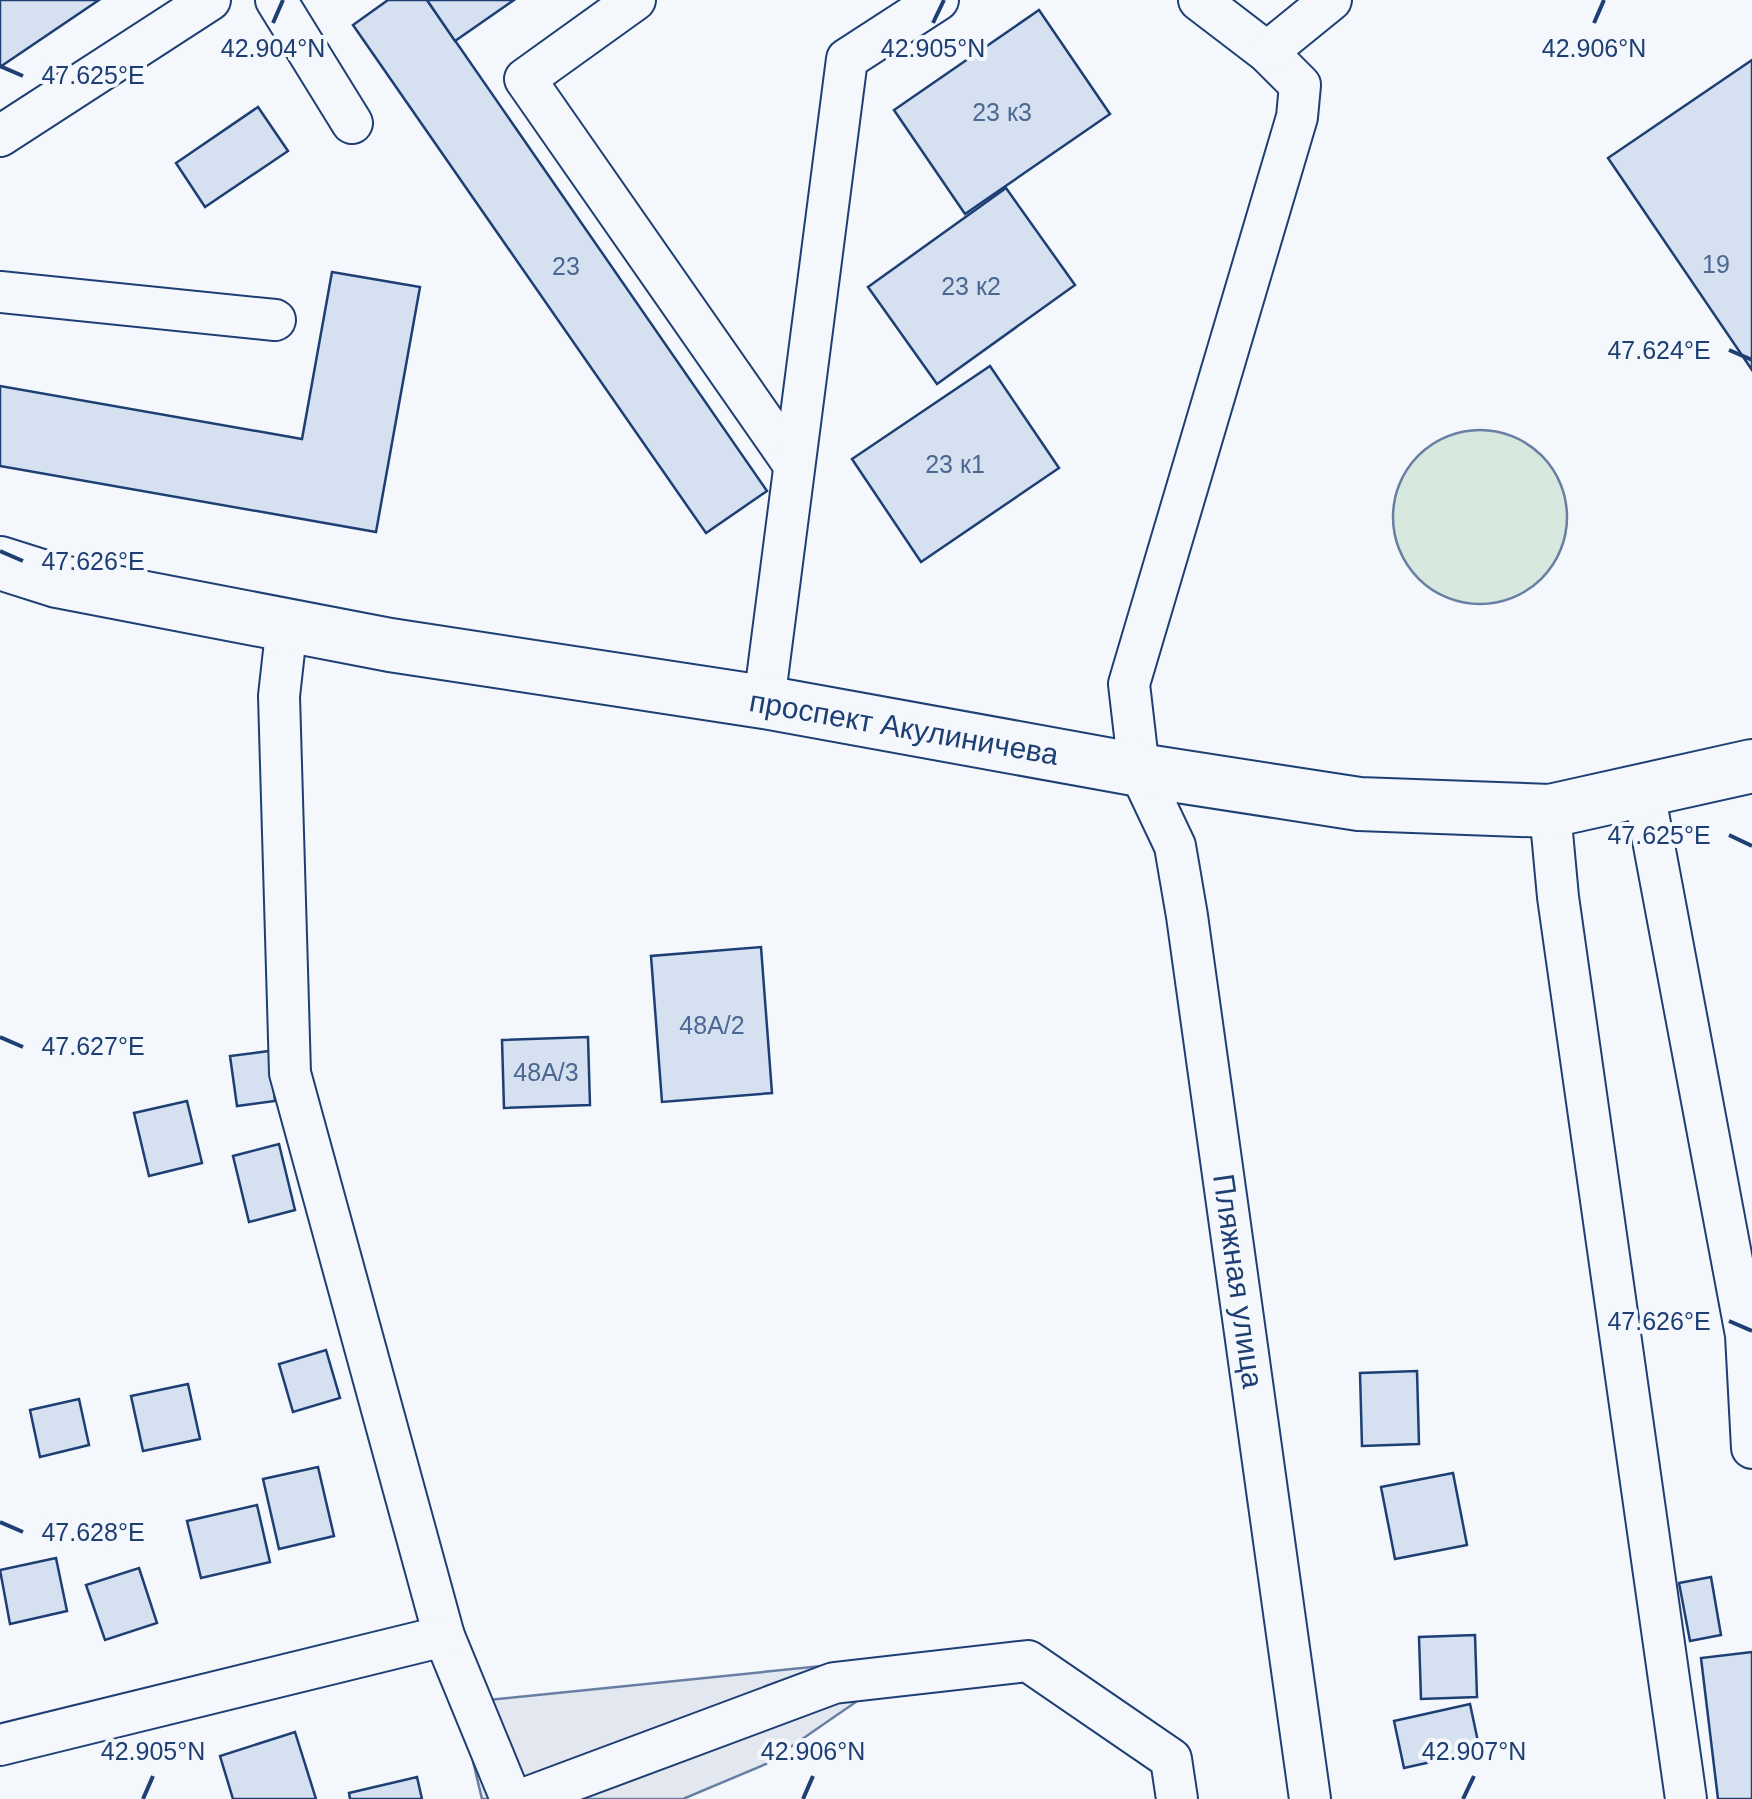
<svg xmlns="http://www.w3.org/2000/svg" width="1752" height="1799" font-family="Helvetica,sans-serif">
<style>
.green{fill:#d7e8df;stroke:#687fa3;stroke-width:2.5}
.parking{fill:#e3e8f0;stroke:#687fa3;stroke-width:2.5}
.building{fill:#d5e0f0;stroke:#1d3f73;stroke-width:2.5}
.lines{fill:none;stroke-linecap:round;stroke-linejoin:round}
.minor-casing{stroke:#1d3f73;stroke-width:44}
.major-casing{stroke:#1d3f73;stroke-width:56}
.minor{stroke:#f4f7fb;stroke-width:40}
.major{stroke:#f4f7fb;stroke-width:52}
.ticks{fill:none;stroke:#1d3f73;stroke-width:4}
.labels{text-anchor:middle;stroke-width:8;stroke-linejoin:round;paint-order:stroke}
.number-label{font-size:25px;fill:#4b6792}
.street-label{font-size:30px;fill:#1d3f73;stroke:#f4f7fb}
.ticks-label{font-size:25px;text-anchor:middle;fill:#1d3f73;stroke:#f4f7fb;stroke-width:8;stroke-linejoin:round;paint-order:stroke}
</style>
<rect width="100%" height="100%" fill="#f4f7fb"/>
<circle class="green" cx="1480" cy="517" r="87"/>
<path class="parking" d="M861,1662L866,1695L766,1764L683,1799H482L459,1703Z"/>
<g class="building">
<path d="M0,0H99L0,67Z"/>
<path d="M388,0H427L767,491L706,533L353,25Z"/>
<path d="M427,0H514L455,41Z"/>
<path d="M1039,10L1110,114L965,214L894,110Z"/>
<path d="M1752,60V370L1608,158Z"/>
<path d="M258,107L288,151L205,207L176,163Z"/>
<path d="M1006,188L1075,285L937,384L868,287Z"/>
<path d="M332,272L420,287L376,532L0,466V386L302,439Z"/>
<path d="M990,366L1059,468L921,562L852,459Z"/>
<path d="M761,947L772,1093L662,1102L651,956Z"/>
<path d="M588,1037L590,1105L504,1108L502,1040Z"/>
<path d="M269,1051L275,1101L237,1106L230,1056Z"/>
<path d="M187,1101L202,1163L149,1176L134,1113Z"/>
<path d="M279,1144L295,1210L249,1222L233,1156Z"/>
<path d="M326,1350L340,1398L293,1412L279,1364Z"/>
<path d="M1417,1371L1419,1444L1362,1446L1360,1373Z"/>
<path d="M188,1384L200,1439L143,1451L131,1396Z"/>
<path d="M79,1399L89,1445L40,1457L30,1410Z"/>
<path d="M318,1467L334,1536L279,1549L263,1479Z"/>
<path d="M1453,1473L1467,1545L1395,1559L1381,1487Z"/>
<path d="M257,1505L270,1562L201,1578L187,1521Z"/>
<path d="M56,1558L67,1611L10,1624L0,1570Z"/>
<path d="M139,1568L157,1623L105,1640L86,1585Z"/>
<path d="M1711,1577L1721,1635L1690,1641L1679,1583Z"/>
<path d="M1475,1635L1477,1697L1421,1699L1419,1637Z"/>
<path d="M1752,1652V1799H1718L1701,1658Z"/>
<path d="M1470,1704L1480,1751L1404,1768L1394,1721Z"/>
<path d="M295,1732L316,1799H233L220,1756Z"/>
<path d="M417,1777L422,1799H350L349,1793Z"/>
</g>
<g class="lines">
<g class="minor-casing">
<g id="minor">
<path d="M276,0L352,123"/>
<path d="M635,0L525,79L792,462"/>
<path d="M1199,0L1267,52L1300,85L1297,117L1129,684L1139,770L1175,846L1187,916L1310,1799"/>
<path d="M1267,52L1331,0"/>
<path d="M0,136L210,0"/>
<path d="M0,292L275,320"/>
<path d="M287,624L279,696L290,1073L444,1636L511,1799"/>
<path d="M764,702L847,59L938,0"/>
<path d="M1644,792L1746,1335L1752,1448"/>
<path d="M1550,811L1558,897L1686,1799"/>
<path d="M0,1745L444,1636"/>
<path d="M523,1799L834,1683L1028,1661L1171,1759L1177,1799"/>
</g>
</g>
<g class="major-casing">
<path id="major" d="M0,563L57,581L390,645L764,702L1139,770L1359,804L1550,811L1752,766"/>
</g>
<use href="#minor" class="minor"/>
<use href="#major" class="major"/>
</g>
<path class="ticks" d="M273,23L283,0M933,23L944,0M1594,23L1604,0M0,66L23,76M1729,350L1752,360M0,551L23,561M1729,835L1752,846M0,1037L23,1047M1729,1321L1752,1331M0,1522L23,1532M143,1799L153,1776M803,1799L813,1776M1463,1799L1474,1776"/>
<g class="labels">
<g class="number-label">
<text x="1002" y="121">23 к3</text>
<text x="1716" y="273">19</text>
<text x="566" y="275">23</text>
<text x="971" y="295">23 к2</text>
<text x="955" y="473">23 к1</text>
<text x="712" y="1034">48А/2</text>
<text x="546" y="1081">48А/3</text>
</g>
<g class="street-label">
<text transform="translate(904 728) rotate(10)" y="10">проспект Акулиничева</text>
<text transform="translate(1238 1281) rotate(82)" y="10">Пляжная улица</text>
</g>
</g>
<g class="ticks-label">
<text x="273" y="57">42.904°N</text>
<text x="933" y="57">42.905°N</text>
<text x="1594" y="57">42.906°N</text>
<text x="93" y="84">47.625°E</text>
<text x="1659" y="359">47.624°E</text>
<text x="93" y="570">47.626°E</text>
<text x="1659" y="844">47.625°E</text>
<text x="93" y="1055">47.627°E</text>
<text x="1659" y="1330">47.626°E</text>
<text x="93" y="1541">47.628°E</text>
<text x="153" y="1760">42.905°N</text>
<text x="813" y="1760">42.906°N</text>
<text x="1474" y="1760">42.907°N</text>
</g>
</svg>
